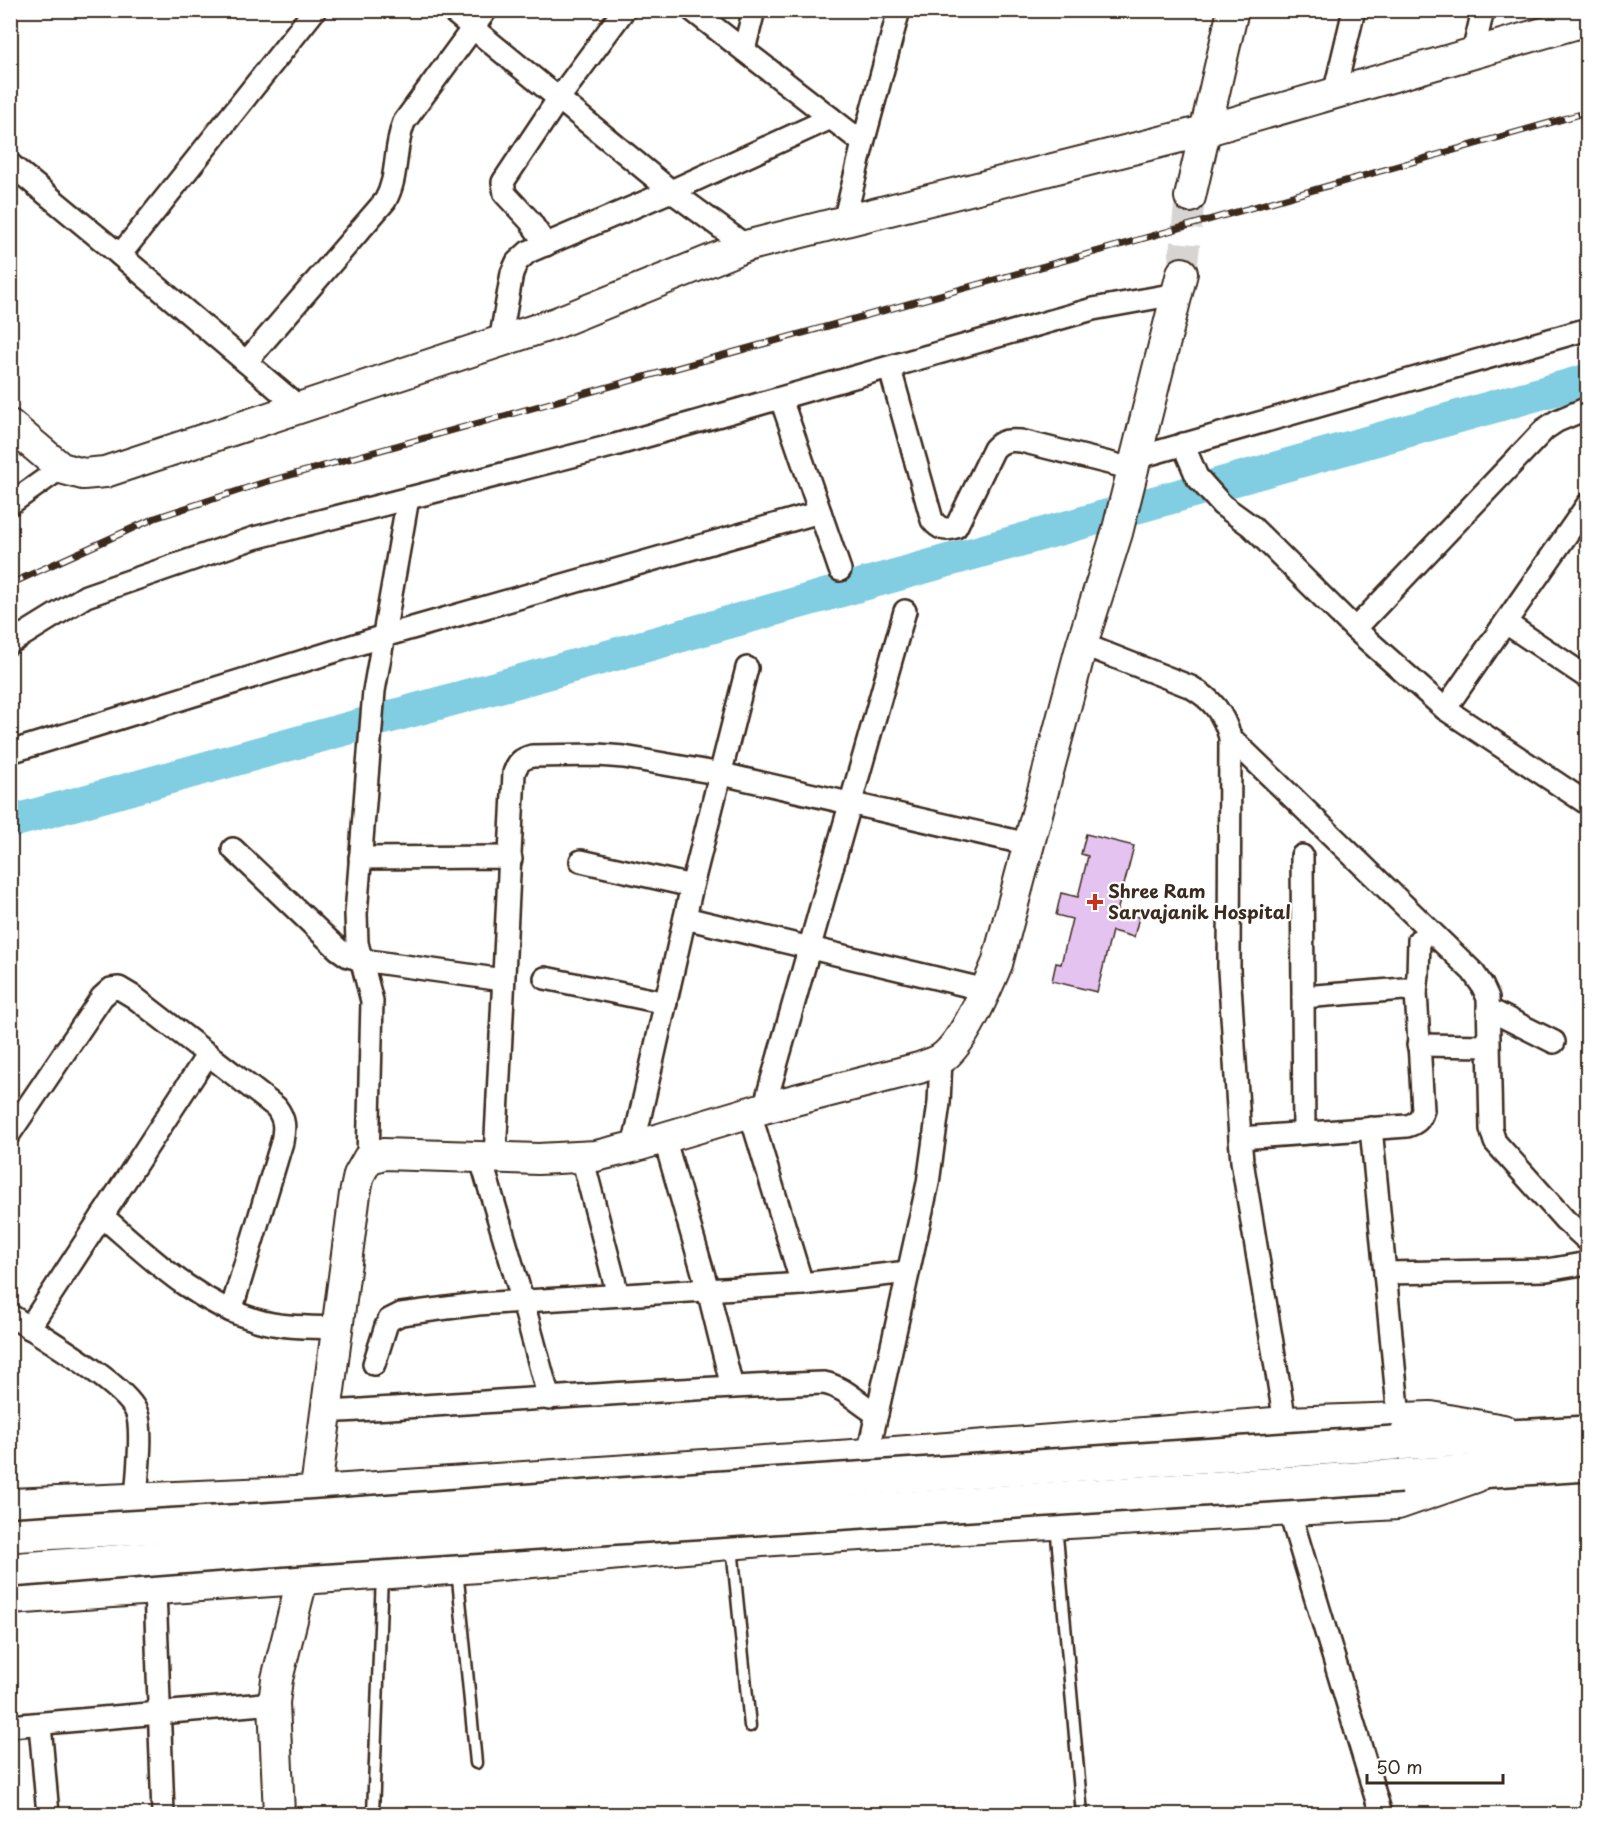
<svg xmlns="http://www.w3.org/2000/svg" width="1598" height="1825" font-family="'Playpen Sans',sans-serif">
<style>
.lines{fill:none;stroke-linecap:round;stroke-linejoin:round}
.river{stroke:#81cde1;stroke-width:33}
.building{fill:#e4c3f0;stroke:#3b2a1e;stroke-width:1.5}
.secondary-tunnel{stroke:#d8d4d2;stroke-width:30;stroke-dasharray:30 15;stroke-linecap:butt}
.lane-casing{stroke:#3b2a1e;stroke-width:15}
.street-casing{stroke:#3b2a1e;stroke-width:26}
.secondary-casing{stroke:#3b2a1e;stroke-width:34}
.highway-casing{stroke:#3b2a1e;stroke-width:38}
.lane{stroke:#fff;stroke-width:10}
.street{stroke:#fff;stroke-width:21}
.secondary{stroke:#fff;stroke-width:30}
.highway{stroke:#fff;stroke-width:33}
.rail-casing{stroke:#3b2a1e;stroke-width:7}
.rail{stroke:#fff;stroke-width:4.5;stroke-dasharray:14;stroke-linecap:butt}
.highway-bridge-casing{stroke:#3b2a1e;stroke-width:38;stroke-linecap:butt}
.highway-bridge{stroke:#fff;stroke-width:33}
.poi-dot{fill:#c8321e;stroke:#fff;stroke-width:2}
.labels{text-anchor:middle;stroke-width:4.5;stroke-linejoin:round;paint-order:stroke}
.poi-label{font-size:18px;font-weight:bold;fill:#3b2a1e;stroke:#fff;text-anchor:start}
</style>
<rect width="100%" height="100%" fill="#fff"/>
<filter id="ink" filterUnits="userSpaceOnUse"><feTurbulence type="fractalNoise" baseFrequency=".0167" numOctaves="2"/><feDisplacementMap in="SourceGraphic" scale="12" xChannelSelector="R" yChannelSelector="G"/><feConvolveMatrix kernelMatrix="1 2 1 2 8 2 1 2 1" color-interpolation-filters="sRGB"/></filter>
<g filter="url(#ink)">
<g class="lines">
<path class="river" d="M10,822L613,655L1588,380"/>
</g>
<path class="building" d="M1086,834L1134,846L1117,912L1139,917L1134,937L1112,931L1097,992L1052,981L1056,963L1061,964L1072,919L1056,915L1061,893L1078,897L1088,856L1081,854Z"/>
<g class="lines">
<path class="secondary-tunnel" d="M1182,273L1190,197"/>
<g class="lane-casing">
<g id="lane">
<path d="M1056,1525L1082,1814"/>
<path d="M732,1547L750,1726"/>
<path d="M457,1569L476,1763"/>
<path d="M373,1814L382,1575"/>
</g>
</g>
<g class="street-casing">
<g id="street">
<path d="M451,10L671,191L746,246"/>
<path d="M692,10L863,143"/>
<path d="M744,50L754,10"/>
<path d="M1473,53L1483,10"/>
<path d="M1334,94L1354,10"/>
<path d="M10,164L120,255"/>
<path d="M844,222L863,143L899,10"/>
<path d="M546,245L530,221L505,194L503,182L559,98L624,10"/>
<path d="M500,342L512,273L517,262L528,252L671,191L831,118"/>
<path d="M246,362L385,201C399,177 393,150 404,122L486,10"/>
<path d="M890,369L932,520C939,529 945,531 956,527L994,449C1002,440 1009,440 1021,441L1133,469"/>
<path d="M781,399L840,570"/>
<path d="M300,408L120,255L315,10"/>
<path d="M1183,444L1197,477L1222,505L1251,526L1355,629L1445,709L1588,804"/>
<path d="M1136,458L1588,329"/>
<path d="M10,504L61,468"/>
<path d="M1506,623L1588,678"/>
<path d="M1355,629L1545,429L1557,421L1588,408"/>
<path d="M10,643L86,596L254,538L615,445L1093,309L1176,294"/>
<path d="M1082,644L1191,687C1213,700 1223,713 1230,737L1229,970L1240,1138L1242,1161L1285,1422"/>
<path d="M1445,709L1588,504"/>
<path d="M1230,737L1473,972L1482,985L1488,998L1491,1129L1495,1142L1565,1220L1588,1241"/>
<path d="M10,752L384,636L820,512"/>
<path d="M233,849L338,949L348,956L362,960L503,980"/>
<path d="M1302,856L1304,1133"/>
<path d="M360,858L503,857L511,859"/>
<path d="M581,861L692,886"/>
<path d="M685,918L986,990"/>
<path d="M545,978L666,1003"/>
<path d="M1416,992L1418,975L1419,940"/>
<path d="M1488,1009L1554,1042"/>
<path d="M1418,1045L1489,1046"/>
<path d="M764,1108L905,611"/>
<path d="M750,1113L802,1284"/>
<path d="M1371,1128L1399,1418"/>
<path d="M10,1133L102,997L111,989L119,988L134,997L276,1107C285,1119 285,1127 282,1142L231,1311"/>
<path d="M664,1137L708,1290L732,1387"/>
<path d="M1240,1138L1407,1126C1417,1123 1420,1120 1423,1110L1416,992L1404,989L1303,997"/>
<path d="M633,1147L692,886L747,668"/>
<path d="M480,1156L523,1302L549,1399"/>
<path d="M495,1157L514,773C518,762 521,759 532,756L598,755L624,757L722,774L1028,844"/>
<path d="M582,1157L618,1295"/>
<path d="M368,1159L372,1001L357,943L356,914L374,691L408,498"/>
<path d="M102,1216C150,1257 194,1302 256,1320C282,1328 311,1327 338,1328"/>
<path d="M1385,1273L1547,1270L1588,1263"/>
<path d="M10,1315C38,1334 123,1383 136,1411C144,1428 137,1478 136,1499"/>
<path d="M29,1328L208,1054"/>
<path d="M374,1364L386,1326L389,1320L401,1314L478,1304L802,1284L908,1272"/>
<path d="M327,1412C493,1402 658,1389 824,1383C845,1387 859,1404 877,1414"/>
<path d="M868,1454L928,1183L939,1103L941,1059"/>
<path d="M1289,1510L1381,1814"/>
<path d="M155,1589L163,1814"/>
<path d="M40,1725L48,1814"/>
<path d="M10,1726L274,1703"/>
</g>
</g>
<g class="secondary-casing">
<g id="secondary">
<path d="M1190,197L1233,10"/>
<path d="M10,425L61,468L83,474L105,472L556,323L746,246L1204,131L1588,20"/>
<path d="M10,1504L317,1491L868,1454L1285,1422L1431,1417L1503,1430"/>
<path d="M10,1599L479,1567L774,1540L1398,1504L1476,1477"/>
<path d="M279,1814L274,1703L277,1679L306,1564L355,1194L359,1175L368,1159L383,1154L538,1159L596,1156L633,1147L764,1108L919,1068C926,1065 935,1063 941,1059C964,1043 986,990 997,964L1082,644L1117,533L1182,273"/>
</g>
</g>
<g class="highway-casing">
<g id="highway">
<path d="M1394,1443L1588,1433"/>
<path d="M1401,1476L1588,1464"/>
</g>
</g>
<use href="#lane" class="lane"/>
<use href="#street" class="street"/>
<use href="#secondary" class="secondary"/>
<use href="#highway" class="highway"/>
<g class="rail-casing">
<path id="rail" d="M10,584L155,518L262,483L1113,247L1588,112"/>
</g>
<use href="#rail" class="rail"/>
<g class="highway-bridge-casing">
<g id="highway-bridge">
<path d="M10,1535L313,1517L545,1500L1394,1443"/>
<path d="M10,1570L308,1547L1401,1476"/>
</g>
</g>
<use href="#highway-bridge" class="highway-bridge"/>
</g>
</g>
<path class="poi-dot" d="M1092 893h6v6h6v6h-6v6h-6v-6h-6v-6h6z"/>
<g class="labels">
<g class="poi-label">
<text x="1108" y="898">Shree Ram<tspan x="1108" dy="21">Sarvajanik Hospital</tspan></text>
</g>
</g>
<rect width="1598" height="1825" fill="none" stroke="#fff" stroke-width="36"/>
<rect x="18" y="18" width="1562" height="1789" fill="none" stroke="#3b2a1e" stroke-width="2" filter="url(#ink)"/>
<path d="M1367 1774v9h136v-9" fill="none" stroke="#3b2a1e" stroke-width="3"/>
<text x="1376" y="1774" font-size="18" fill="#3b2a1e" stroke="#ffffff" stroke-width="4.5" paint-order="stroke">50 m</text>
</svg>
